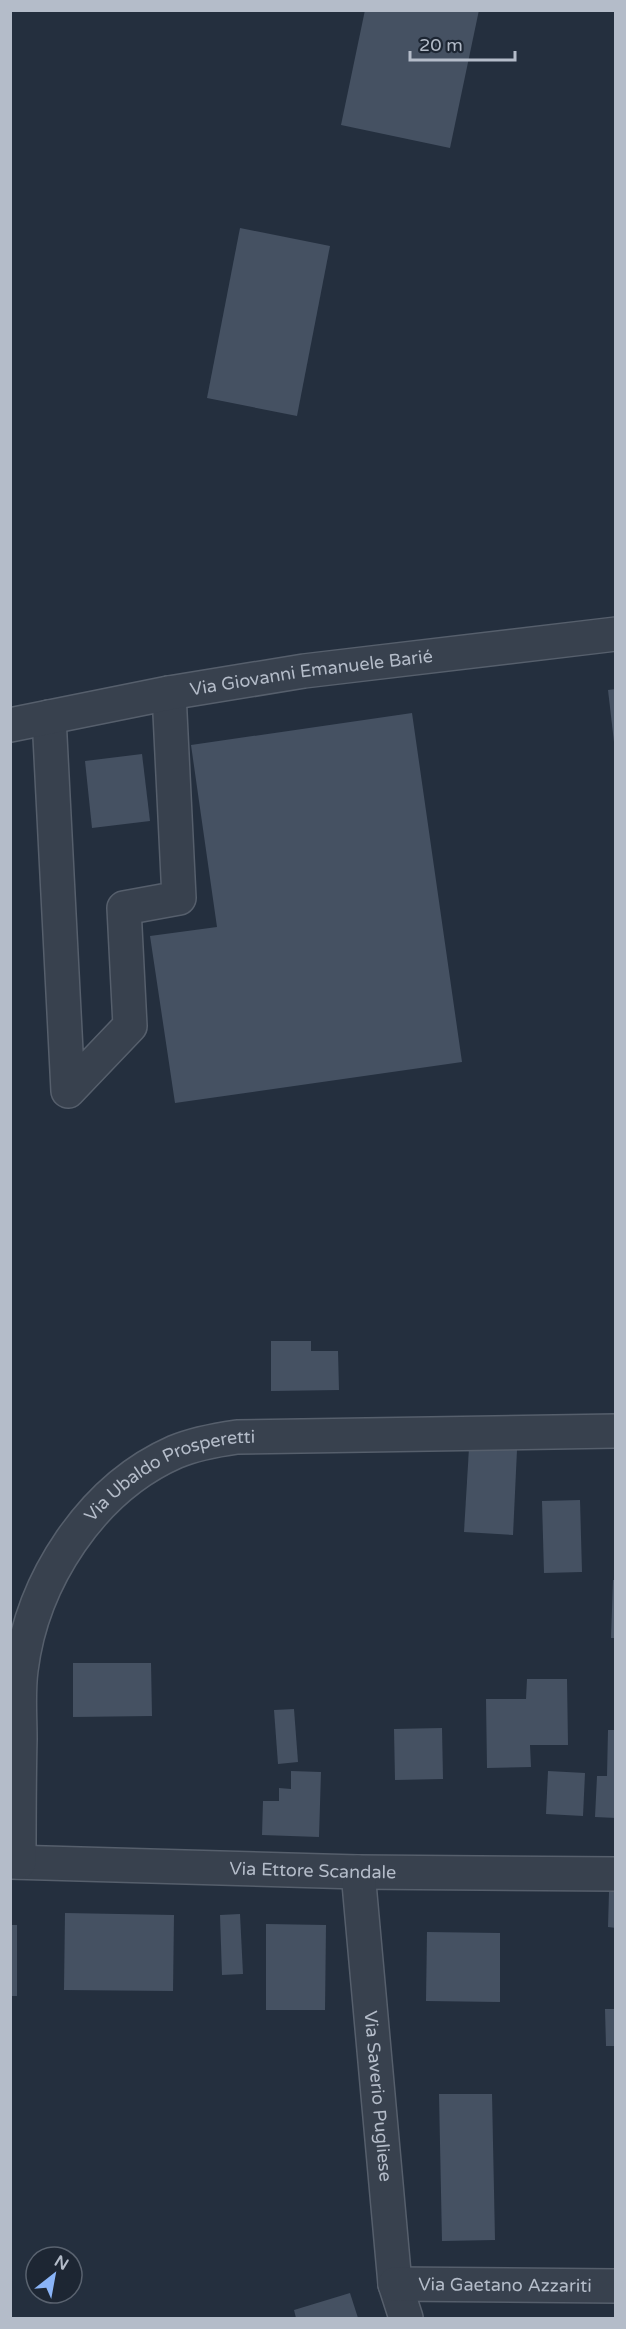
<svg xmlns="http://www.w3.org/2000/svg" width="626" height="2329" font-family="'Varela Round',sans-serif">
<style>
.building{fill:#455162}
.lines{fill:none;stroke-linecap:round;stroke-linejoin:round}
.minor-casing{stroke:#565f6c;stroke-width:36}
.minor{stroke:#38414e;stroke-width:33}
.labels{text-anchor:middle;stroke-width:4.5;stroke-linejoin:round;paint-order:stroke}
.street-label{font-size:18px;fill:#b4bcc9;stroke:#1d2633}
</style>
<rect width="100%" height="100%" fill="#242f3e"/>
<g class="building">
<path d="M365,10H479L450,148L341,125Z"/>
<path d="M240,228L330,246L297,416L207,398Z"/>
<path d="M616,689V741L614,742L608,690Z"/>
<path d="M412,713L462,1062L175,1103L150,936L217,927L191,745Z"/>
<path d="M142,754L150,821L92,828L85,761Z"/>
<path d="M271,1341H311V1351H338L339,1390L271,1391Z"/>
<path d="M469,1448L517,1450L513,1535L464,1532Z"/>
<path d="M580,1500L582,1572L544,1573L542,1501Z"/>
<path d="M613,1580H616V1638H611Z"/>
<path d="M73,1663H151L152,1716L73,1717Z"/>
<path d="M527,1679H567L568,1745H530L531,1767L487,1768L486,1699H526Z"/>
<path d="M294,1709L298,1762L278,1764L274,1710Z"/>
<path d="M442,1728L443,1779L395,1780L394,1729Z"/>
<path d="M608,1730H616V1818L595,1817L597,1776H607Z"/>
<path d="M291,1771L321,1772L319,1837L262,1835L263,1801H279V1788L291,1789Z"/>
<path d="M548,1771L585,1773L583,1816L546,1814Z"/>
<path d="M609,1892H616V1928L608,1927Z"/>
<path d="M65,1913L174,1915L173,1991L64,1990Z"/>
<path d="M240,1914L243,1974L222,1975L220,1915Z"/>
<path d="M266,1924L326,1925L325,2010H266Z"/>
<rect x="10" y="1925" width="7" height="71"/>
<path d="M427,1932L500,1933V2002L426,2001Z"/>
<path d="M605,2009H616V2046H606Z"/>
<path d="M439,2094H492L495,2240L442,2241Z"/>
<path d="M350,2293L358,2318H296L294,2310Z"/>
</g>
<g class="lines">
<g class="minor-casing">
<g id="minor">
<path d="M49,717L68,1091L130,1026L124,908L179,898L169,693"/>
<path id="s1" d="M10,725L169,693L304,671L616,634"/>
<path id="s2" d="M10,1862L358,1872L616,1874"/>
<path id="s3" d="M19,1862C19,1821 19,1780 20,1739C20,1716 18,1693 21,1670C32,1581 91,1489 175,1452C194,1444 216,1440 237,1437L616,1431"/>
<path id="s4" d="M358,1872L395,2284L406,2318"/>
<path id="s5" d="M395,2284L616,2286"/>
</g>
</g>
<use href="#minor" class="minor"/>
</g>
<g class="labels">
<g class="street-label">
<text dy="6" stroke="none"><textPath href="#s1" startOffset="306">Via Giovanni Emanuele Barié</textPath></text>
<text dy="6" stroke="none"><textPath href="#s3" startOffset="456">Via Ubaldo Prosperetti</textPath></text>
<text dy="6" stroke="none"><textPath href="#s2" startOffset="303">Via Ettore Scandale</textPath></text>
<text dy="6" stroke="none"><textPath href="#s4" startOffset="225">Via Saverio Pugliese</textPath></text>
<text dy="6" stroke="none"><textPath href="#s5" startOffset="110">Via Gaetano Azzariti</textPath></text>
</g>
</g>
<rect width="626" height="2329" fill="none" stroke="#b4bcc9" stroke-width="24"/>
<g transform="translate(54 2275) rotate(31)"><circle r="28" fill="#1d2633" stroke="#59626f" stroke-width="1.5"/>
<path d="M0-4.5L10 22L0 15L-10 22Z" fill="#8ab4f8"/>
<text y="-9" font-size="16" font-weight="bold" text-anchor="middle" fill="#b4bcc9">N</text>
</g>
<path d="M410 51v9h105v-9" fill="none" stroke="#b4bcc9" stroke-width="3"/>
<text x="419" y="51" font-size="18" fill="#b4bcc9" stroke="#1d2633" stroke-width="4.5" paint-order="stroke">20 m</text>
</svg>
